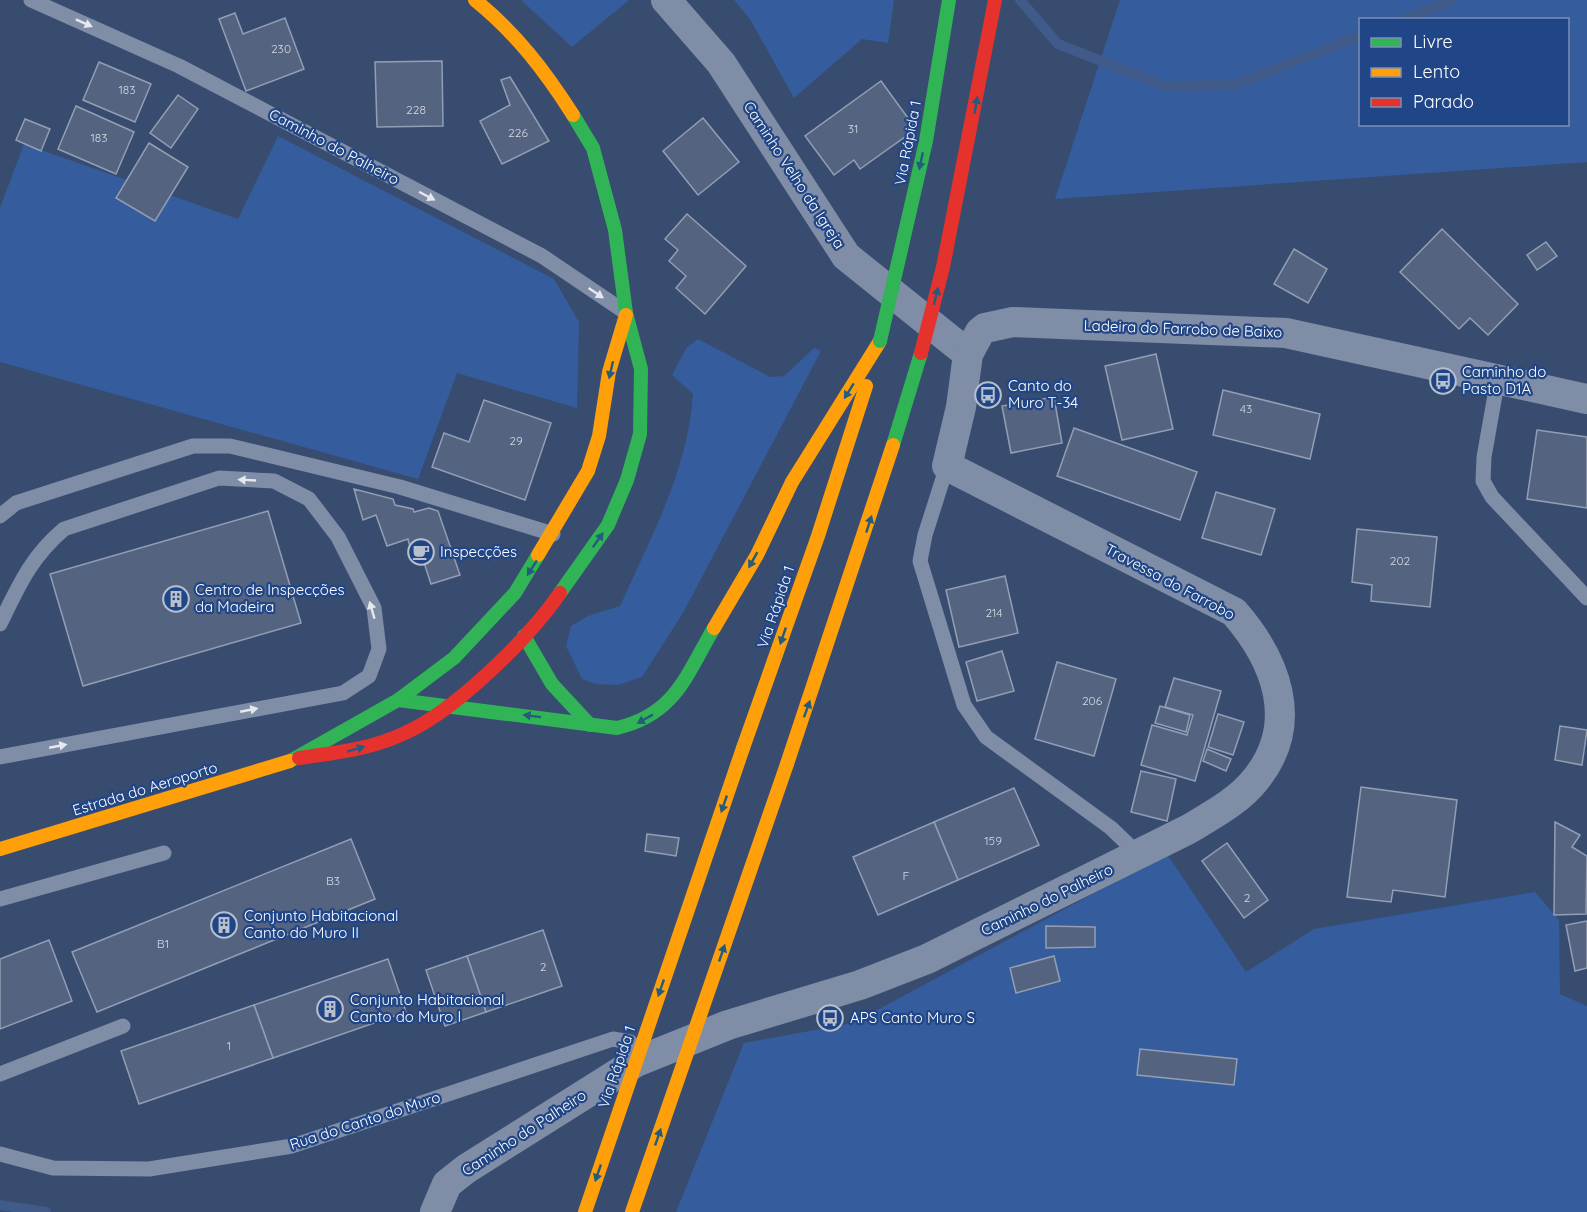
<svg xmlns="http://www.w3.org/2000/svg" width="1587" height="1212" font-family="Quicksand,sans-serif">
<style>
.green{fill:#355c9d;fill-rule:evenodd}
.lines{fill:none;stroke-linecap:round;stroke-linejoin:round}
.stream{stroke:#405a89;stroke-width:10}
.building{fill:#546480;stroke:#939eb3;stroke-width:1.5}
.lane{stroke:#7f8da6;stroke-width:15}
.street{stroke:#7f8da6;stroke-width:30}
.fast{stroke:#30b455;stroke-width:14}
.slow{stroke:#ff9f0a;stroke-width:14}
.jam{stroke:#e5322d;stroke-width:14}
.fast-bridge{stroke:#30b455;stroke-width:14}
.slow-bridge{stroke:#ff9f0a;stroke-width:14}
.jam-bridge{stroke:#e5322d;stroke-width:14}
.oneway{fill:#e5e8ed}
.oneway2{fill:#245c7d}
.labels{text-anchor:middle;stroke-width:4.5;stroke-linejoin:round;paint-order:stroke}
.number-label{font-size:12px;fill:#d4d8df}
.street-label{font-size:15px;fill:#fff;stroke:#214687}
.poi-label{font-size:15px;fill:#fff;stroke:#214687;text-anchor:start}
</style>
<rect width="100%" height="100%" fill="#384c70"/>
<g class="green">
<path d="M521,0H629L572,47Z"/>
<path d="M734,0H894L888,43L862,39L794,98L750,19Z"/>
<path d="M1120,0H1587V162L1055,199ZM1360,20H1568V124H1360Z"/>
<path d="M278,136L554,279L579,322L577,408L457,373L418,479L0,362V208L24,144L238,219Z"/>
<path d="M698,339L770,377L784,376L814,348L821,351L683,613L642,677L618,685L596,684L582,679L566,646L571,626L588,616L620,606C651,537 688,470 693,394L672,375L687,347Z"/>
<path d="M1167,854L1246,972L1314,929L1535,892L1559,920L1560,994L1587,1006V1212H676L744,1043L853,1023Z"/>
</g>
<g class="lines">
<g class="stream">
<path d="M1020,0L1058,44L1165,86L1234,85L1360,36"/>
<path d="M1402,20L1452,0"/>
<path d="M0,1205L46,1212"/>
</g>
</g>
<g class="building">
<path d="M235,13L243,34L285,18L304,69L246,91L219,19Z"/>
<path d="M442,61L443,126L377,127L375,62Z"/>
<path d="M99,62L151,84L135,122L83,100Z"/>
<path d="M510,77L549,141L502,164L480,121L510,105L501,80Z"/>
<path d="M881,81L916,129L860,169L854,160L834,175L805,136Z"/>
<path d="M178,95L198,109L171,148L150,133Z"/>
<path d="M76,106L134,132L116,174L58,149Z"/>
<path d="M703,118L739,162L698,195L663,151Z"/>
<path d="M25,119L50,129L41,151L16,140Z"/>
<path d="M149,143L188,167L155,221L116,198Z"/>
<path d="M687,214L746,266L705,314L676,288L686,276L669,261L678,250L665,239Z"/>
<path d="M1442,229L1518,304L1488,335L1470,318L1459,329L1400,272Z"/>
<path d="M1546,242L1557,256L1537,270L1527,255Z"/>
<path d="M1294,249L1327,269L1308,303L1274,284Z"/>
<path d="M1156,354L1173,429L1122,440L1105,366Z"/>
<path d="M1223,390L1320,414L1310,459L1213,435Z"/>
<path d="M1054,397L1062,443L1011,453L1002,406Z"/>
<path d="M484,400L551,423L525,500L432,467L444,433L469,442Z"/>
<path d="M1074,428L1197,472L1180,520L1057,476Z"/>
<path d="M1537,430L1587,437V508L1527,499Z"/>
<path d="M354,489L393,499L395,505L413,509L414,512L429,508L438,511L460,575L431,584L418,544L410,547L408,539L387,546L376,515L363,520Z"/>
<path d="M1216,492L1275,509L1261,555L1202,538Z"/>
<path d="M268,511L301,623L83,686L50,574Z"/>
<path d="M1357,529L1437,537L1430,607L1371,601L1372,585L1352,582Z"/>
<path d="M1005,576L1018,633L959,647L946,590Z"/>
<path d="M1002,651L1014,691L977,701L966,662Z"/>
<path d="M1057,662L1116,679L1094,756L1035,739Z"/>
<path d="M1174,678L1221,691L1195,781L1141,765L1152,725L1187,735L1193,715L1165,707Z"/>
<path d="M1160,706L1190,715L1186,732L1155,723Z"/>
<path d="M1218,714L1244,722L1233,755L1208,747Z"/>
<path d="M1560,726L1587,730L1582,765L1555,760Z"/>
<path d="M1207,749L1231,759L1226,771L1203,761Z"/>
<path d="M1141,771L1176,779L1167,821L1131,812Z"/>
<path d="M1361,787L1457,800L1445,897L1393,890L1391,902L1347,897Z"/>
<path d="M1014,788L1039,845L958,880L934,822Z"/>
<path d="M934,822L958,880L878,915L853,857Z"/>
<path d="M1555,822L1580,835L1572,847L1587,856L1586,914L1554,915Z"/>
<path d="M647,834L679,838L676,856L645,851Z"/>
<path d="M351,839L375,899L97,1012L72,952Z"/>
<path d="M1227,843L1268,900L1244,918L1202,861Z"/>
<path d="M1587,921V968L1575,971L1566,925Z"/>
<path d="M1046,926L1095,927V947L1046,948Z"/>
<path d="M543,930L562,986L486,1012L467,956Z"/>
<path d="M49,940L72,1001L0,1029V959Z"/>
<path d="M467,956L486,1012L445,1026L426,970Z"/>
<path d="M1054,956L1060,981L1016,993L1010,968Z"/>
<path d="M388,959L406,1012L273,1058L254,1005Z"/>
<path d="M254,1005L273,1058L139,1104L121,1051Z"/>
<path d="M1140,1049L1237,1059L1234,1085L1137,1075Z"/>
</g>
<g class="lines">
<g class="lane">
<path d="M31,0L179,66L542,256L625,312"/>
<path d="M1498,378L1484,457L1483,481L1492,497L1587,598"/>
<path d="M947,466L925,535L920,561L964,705L986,737L1111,828L1139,855"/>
<path d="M0,516L16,503L193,446H230L400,487L553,534"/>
<path d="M0,624C19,585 31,557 64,529L219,478L274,481L309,499L338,537L374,608L379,649L369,676L343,693L0,757"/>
<path d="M0,899L164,853"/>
<path d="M0,1074L123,1026"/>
<path d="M0,1154L53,1168L149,1169L292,1146L613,1039L630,1042L634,1056"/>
</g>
<g class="street">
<path d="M666,0L721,63L846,256L968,354"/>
<path d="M435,1212L447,1184L466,1169L636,1062L728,1025L860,985L927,959L1189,829C1212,815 1239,801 1256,779C1301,723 1276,660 1234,612L947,466L961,407L968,354L980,332L985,328L1013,322L1286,333L1587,399"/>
</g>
<g class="fast">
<path d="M893,445L921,353"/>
<path d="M560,593L608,525L627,480L640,434L641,369L626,313L615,230L593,148L573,115"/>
<path d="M524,636L552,684L590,725"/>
<path d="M398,700L617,728C676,714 686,675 714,628"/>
<path d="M290,761L398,700L454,658L515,593L538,555"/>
</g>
<g class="slow">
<path d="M475,0C516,33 545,71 573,115"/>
<path d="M538,555L588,471L599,436L609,372L626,315"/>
<path d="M714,628L757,555L792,482L880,341"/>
<path d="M743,748L818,536L866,386"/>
<path d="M787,764L893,445"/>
<path d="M0,849L290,761"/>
</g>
<path class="jam" d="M299,758C335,753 372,749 405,733C455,711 529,638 560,593"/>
<path class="fast-bridge" d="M880,341L926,141L949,0"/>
<g class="slow-bridge">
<path d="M585,1212L743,748"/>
<path d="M632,1212L787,764"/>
</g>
<path class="jam-bridge" d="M921,353L943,267L995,0"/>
</g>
<defs><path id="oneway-solid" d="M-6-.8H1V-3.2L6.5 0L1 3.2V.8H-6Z" transform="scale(1.5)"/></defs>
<g class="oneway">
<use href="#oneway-solid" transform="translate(84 23) rotate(24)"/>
<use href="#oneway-solid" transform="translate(427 196) rotate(28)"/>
<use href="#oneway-solid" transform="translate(596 293) rotate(34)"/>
<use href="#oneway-solid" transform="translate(247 480) rotate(-177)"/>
<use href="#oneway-solid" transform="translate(372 610) rotate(-106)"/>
<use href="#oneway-solid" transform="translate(249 710) rotate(-11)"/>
<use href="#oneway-solid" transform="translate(58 746) rotate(-11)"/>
</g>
<g class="oneway2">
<use href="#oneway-solid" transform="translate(976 105) rotate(-80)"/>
<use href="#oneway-solid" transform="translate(921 161) rotate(102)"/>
<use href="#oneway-solid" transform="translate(936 296) rotate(-76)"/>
<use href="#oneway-solid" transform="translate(611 370) rotate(103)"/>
<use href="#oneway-solid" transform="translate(849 391) rotate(122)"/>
<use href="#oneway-solid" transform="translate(869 524) rotate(-72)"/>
<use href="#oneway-solid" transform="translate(598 540) rotate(-55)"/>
<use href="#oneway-solid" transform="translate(753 560) rotate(119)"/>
<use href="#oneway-solid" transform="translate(532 568) rotate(123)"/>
<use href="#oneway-solid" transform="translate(783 636) rotate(109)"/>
<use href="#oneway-solid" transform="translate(807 709) rotate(-70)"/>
<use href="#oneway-solid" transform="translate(532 716) rotate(-173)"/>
<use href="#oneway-solid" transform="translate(645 719) rotate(151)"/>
<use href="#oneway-solid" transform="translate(356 749) rotate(-16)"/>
<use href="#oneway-solid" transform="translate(724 804) rotate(109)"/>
<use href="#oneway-solid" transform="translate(722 953) rotate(-71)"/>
<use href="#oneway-solid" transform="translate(661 988) rotate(109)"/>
<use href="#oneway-solid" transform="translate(658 1137) rotate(-71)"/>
<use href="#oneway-solid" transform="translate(598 1173) rotate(109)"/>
</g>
<defs>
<g id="bus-ring" transform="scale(1.35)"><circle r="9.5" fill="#214687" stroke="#b9c0cd" stroke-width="1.5"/><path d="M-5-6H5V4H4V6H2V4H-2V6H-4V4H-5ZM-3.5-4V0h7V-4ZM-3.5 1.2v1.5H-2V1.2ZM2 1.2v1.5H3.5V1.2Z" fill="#b9c0cd"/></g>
<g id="cafe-ring" transform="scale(1.35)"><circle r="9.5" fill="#214687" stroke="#b9c0cd" stroke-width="1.5"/><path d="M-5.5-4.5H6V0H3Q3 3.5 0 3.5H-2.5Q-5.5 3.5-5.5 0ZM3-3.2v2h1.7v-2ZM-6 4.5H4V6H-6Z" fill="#b9c0cd"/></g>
<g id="building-ring" transform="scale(1.35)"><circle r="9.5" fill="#214687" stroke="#b9c0cd" stroke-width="1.5"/><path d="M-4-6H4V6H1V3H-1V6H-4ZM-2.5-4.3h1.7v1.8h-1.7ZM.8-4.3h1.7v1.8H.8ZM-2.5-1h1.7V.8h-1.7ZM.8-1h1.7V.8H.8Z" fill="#b9c0cd"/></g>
</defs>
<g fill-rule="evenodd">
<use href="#bus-ring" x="1443" y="381"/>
<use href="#bus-ring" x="988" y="395"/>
<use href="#cafe-ring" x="421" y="552"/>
<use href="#building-ring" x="176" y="599"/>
<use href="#building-ring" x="224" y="925"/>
<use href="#building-ring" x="330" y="1009"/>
<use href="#bus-ring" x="830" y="1018"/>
</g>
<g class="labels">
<g class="number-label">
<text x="281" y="53">230</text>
<text x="127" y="94">183</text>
<text x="416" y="114">228</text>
<text x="853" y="133">31</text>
<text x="518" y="137">226</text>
<text x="99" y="142">183</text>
<text x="1246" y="413">43</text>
<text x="516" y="445">29</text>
<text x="1400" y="565">202</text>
<text x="994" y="617">214</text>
<text x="1092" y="705">206</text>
<text x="993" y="845">159</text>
<text x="906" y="880">F</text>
<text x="333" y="885">B3</text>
<text x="1247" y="902">2</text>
<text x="163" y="948">B1</text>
<text x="543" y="971">2</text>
<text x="229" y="1050">1</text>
</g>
<g class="street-label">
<text transform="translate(908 143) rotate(-79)" y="5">Via Rápida 1</text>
<text transform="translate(334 147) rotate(28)" y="5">Caminho do Palheiro</text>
<text transform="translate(794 175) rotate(57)" y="5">Caminho Velho da Igreja</text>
<text transform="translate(1183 329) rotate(2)" y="5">Ladeira do Farrobo de Baixo</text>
<text transform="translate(1170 582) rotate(28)" y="5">Travessa do Farrobo</text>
<text transform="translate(776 607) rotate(-71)" y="5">Via Rápida 1</text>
<text transform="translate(145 789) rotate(-17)" y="5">Estrada do Aeroporto</text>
<text transform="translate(1047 900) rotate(-26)" y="5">Caminho do Palheiro</text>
<text transform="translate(617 1067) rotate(-71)" y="5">Via Rápida 1</text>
<text transform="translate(365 1121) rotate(-18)" y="5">Rua do Canto do Muro</text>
<text transform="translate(524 1133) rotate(-33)" y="5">Caminho do Palheiro</text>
</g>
<g class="poi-label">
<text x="1462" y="377">Caminho do<tspan x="1462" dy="17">Pasto D1A</tspan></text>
<text x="1008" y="391">Canto do<tspan x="1008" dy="17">Muro T-34</tspan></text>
<text x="440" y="557">Inspecções</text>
<text x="195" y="595">Centro de Inspecções<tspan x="195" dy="17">da Madeira</tspan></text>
<text x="244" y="921">Conjunto Habitacional<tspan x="244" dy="17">Canto do Muro II</tspan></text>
<text x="350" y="1005">Conjunto Habitacional<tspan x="350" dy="17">Canto do Muro I</tspan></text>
<text x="850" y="1023">APS Canto Muro S</text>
</g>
</g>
<rect x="1359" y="18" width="210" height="108" fill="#214687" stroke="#7a90b7" stroke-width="1.5"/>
<rect x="1371" y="38" width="30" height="9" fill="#30b455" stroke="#7a90b7" stroke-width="1.5"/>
<text x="1413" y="48" font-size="18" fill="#ffffff">Livre</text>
<rect x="1371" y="68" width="30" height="9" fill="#ff9f0a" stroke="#7a90b7" stroke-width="1.5"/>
<text x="1413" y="78" font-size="18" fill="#ffffff">Lento</text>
<rect x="1371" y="98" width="30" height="9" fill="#e5322d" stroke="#7a90b7" stroke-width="1.5"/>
<text x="1413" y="108" font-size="18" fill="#ffffff">Parado</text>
</svg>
